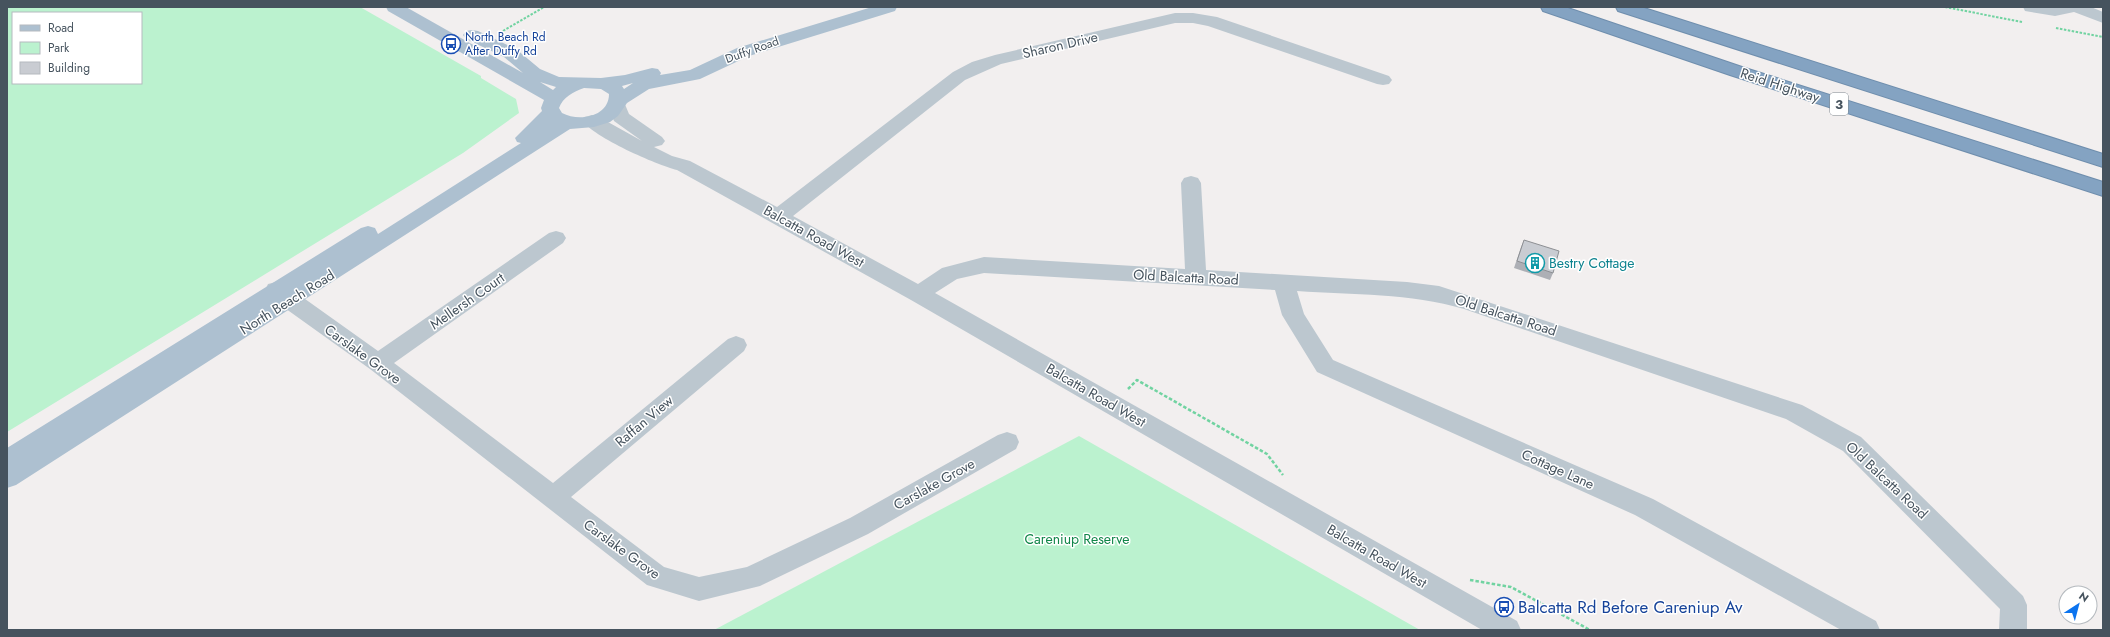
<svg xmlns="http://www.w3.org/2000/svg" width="2110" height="637" font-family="Jost,sans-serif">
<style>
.green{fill:#bbf2cf;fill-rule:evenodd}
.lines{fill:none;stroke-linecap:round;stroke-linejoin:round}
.highway-casing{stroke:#6f8ead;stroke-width:2}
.path-far1{stroke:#71d3a1;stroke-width:2;stroke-dasharray:2.5 1.5;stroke-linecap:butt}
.path{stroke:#71d3a1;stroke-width:2.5;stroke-dasharray:3.5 2;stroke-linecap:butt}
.minor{fill:#bcc7cf;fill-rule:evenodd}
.major{fill:#adc0d0;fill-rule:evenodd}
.highway{fill:#84a3c2;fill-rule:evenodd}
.wall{fill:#adafb5}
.building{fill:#c9ccd2;stroke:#8d8f93}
.labels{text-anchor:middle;stroke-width:3;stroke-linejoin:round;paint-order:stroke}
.far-transit-label{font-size:12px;fill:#164399;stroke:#fff;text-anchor:start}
.far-street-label{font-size:12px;fill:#46535e;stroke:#fff}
.shield{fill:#fff;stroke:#7e878e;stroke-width:1}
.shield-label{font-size:13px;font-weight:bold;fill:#46535e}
.street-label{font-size:14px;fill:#46535e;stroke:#fff}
.culture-label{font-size:14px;fill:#0d838f;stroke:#fff;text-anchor:start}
.park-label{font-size:14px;fill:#118649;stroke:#fff}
.near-transit-label{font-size:17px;fill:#164399;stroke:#fff;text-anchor:start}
</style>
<rect width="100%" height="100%" fill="#f2efef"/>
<g class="green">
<path d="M7,7H360L481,76V78L516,99L519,113L463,153L7,432ZM13,13H141V83H13Z"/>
<path d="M1079,436L1420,630H714Z"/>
</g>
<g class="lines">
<g class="highway-casing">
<g id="highway">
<path d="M1541,7H1565L1742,67L2103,182V196L1730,75L1543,11Z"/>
<path d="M1616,7H1641L2103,154V167L1618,11Z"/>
</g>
</g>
<g class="path-far1">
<path d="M1945,7L2022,22"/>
<path d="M2056,28L2103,37"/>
<path d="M503,31L544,7"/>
</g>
<g class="path">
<path d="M1128,389L1137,380L1267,454L1283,475"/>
<path d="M1470,580L1511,587L1590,630"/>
</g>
<g class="minor">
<path d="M2023,7H2091L2103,12V23L2074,12L2055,16L2025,11Z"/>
<path d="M1175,13H1193L1217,17L1389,76L1392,80L1389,84L1383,85L1377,84L1208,26L1193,23H1175L1001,64L965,80L793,216L918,284L942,268L984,257L1185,269L1181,183L1184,178L1191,176L1198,178L1201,183L1206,270L1407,282L1439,286L1802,405L1861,437L2023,596L2027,605V630H1999L2000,609L1843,451L1786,419L1464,309C1410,293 1353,295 1297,291L1304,314L1333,360L1653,499L1876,621L1880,630H1841L1635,515L1317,372L1282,315L1275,290L984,273L957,279L935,293L1517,621L1521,630H1482L911,300L677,170C657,165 593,137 583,121L585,117L592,115L599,117L642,141L614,121L608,106L610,102L617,100L624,102L629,114L662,137L665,141L662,145L654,147L672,156L690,161L777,207L953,72L972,62L995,55Z"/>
<path d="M556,231L563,233L566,238L563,243L394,363L553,483L728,339L736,336L744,339L747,345L744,351L571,497L664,567L699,577L747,567L850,518L998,435L1007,432L1016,435L1019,442L1016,449L868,534L760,586L699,601L647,585L370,369L268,296L265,290L268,284L276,282L284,284L378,351L549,233Z"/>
</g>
<path class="major" d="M386,7H406L523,73L504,57L466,39L463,35L466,31L472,30L478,31L516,49L540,69L559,77L601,78L625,75L652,68L658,69L661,73L660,75L690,70L737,48L872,7H897L895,11L749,56L700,79L649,89L627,103L618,116L610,122L594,127L570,129L16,485L7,488V448L361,228L368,226L375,228L378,234L521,143L517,142L515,138L542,111L541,108L544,100L388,11ZM540,82L556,87L553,90ZM633,83L624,89L622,86ZM584,88L601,89L609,94C609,117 579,122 562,113L559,108C563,97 573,92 584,88Z"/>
<use href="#highway" class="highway"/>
</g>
<path class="wall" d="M1524,240L1553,273L1550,280L1514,268L1521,247Z"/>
<path class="building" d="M1524,240L1559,251L1553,273L1517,261Z"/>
<defs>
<g id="bus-ring" transform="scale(1)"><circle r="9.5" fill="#fff" stroke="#1a4fb4" stroke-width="1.5"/><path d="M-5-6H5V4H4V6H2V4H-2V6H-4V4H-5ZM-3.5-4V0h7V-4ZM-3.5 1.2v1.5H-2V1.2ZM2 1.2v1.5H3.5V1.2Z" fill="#1a4fb4"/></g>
<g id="building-ring" transform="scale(1)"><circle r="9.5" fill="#fff" stroke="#0f9aa8" stroke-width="1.5"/><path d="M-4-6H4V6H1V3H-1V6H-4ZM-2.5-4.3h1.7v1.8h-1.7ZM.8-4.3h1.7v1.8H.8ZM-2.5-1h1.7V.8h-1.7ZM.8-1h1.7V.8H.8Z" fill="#0f9aa8"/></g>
</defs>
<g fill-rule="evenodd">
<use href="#bus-ring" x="451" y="44"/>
<use href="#building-ring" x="1535" y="263"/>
<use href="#bus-ring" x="1504" y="607"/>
</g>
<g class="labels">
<g class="far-transit-label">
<text x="465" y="41">North Beach Rd<tspan x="465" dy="14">After Duffy Rd</tspan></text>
</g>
<g class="far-street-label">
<text transform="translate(752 50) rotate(-20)" y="4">Duffy Road</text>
</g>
<rect class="shield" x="1830" y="93" width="18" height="22" rx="3"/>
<g class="shield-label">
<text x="1839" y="109">3</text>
</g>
<g class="street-label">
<text transform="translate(1060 45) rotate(-13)" y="5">Sharon Drive</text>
<text transform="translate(1780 85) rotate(18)" y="5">Reid Highway</text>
<text transform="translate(814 236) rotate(29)" y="5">Balcatta Road West</text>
<text transform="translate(1186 277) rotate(3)" y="5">Old Balcatta Road</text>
<text transform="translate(467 301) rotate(-35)" y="5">Mellersh Court</text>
<text transform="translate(287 302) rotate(-32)" y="5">North Beach Road</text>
<text transform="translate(1506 315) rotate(18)" y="5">Old Balcatta Road</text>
<text transform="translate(363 354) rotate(36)" y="5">Carslake Grove</text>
<text transform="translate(1096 395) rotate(30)" y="5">Balcatta Road West</text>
<text transform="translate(644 421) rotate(-40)" y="5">Raffan View</text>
<text transform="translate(1558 469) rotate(24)" y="5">Cottage Lane</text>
<text transform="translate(1887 480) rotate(43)" y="5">Old Balcatta Road</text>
<text transform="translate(934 484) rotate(-29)" y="5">Carslake Grove</text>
<text transform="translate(622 549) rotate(36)" y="5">Carslake Grove</text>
<text transform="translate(1377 556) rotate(30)" y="5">Balcatta Road West</text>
</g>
<g class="culture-label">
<text x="1549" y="268">Bestry Cottage</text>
</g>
<g class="park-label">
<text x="1077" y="544">Careniup Reserve</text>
</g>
<g class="near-transit-label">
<text x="1518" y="613">Balcatta Rd Before Careniup Av</text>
</g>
</g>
<rect width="2110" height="637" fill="none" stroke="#46535e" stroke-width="16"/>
<rect x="12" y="12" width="130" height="72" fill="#ffffff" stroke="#b5babf"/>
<rect x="20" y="25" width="20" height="6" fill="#adc0d0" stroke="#b5babf"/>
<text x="48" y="32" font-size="12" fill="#46535e">Road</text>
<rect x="20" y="42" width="20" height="12" fill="#bbf2cf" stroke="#b5babf"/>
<text x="48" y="52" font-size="12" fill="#46535e">Park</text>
<rect x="20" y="62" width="20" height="12" fill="#c9ccd2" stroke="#b5babf"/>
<text x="48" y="72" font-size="12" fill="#46535e">Building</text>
<g transform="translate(2078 605) rotate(36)"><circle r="19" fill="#ffffff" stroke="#b5babf"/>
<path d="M0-3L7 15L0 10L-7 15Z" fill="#0c74ef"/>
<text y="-6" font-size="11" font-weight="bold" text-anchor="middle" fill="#46535e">N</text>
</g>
</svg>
